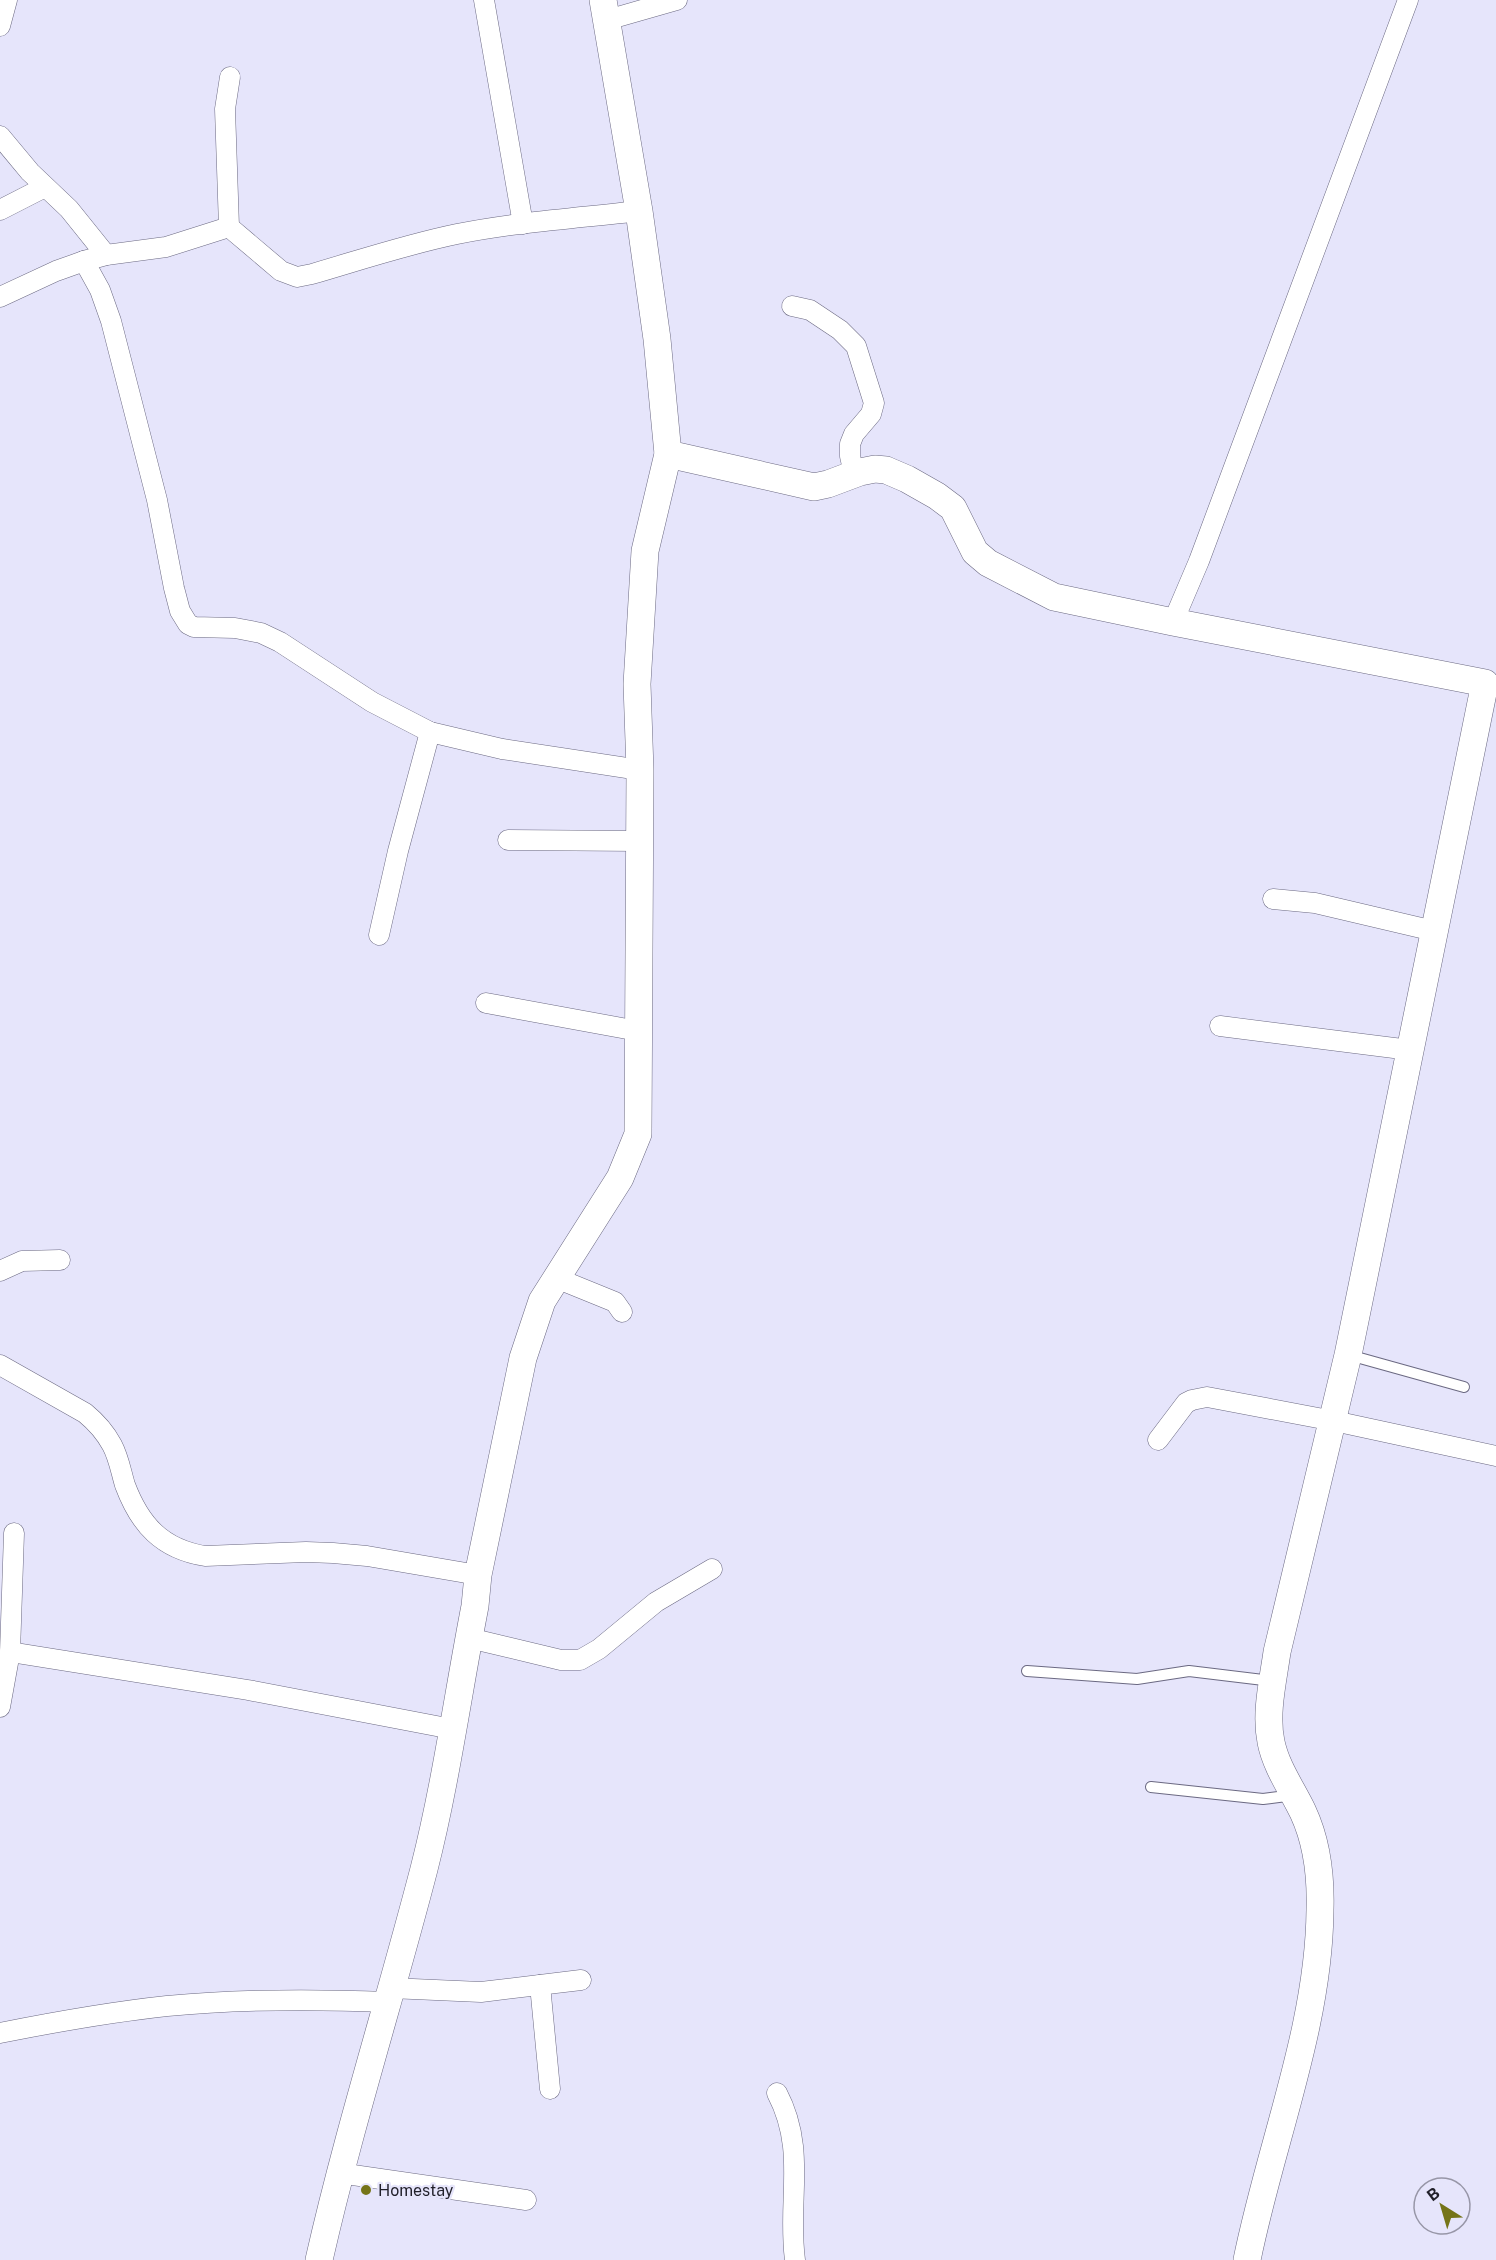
<svg xmlns="http://www.w3.org/2000/svg" width="1496" height="2260" font-family="'Public Sans',sans-serif">
<style>
.lines{fill:none;stroke-linecap:round;stroke-linejoin:round}
.lane-casing{stroke:#6b6982;stroke-width:12}
.street-casing{stroke:#6b6982;stroke-width:21}
.secondary-casing{stroke:#6b6982;stroke-width:28}
.lane{stroke:#fff;stroke-width:10}
.street{stroke:#fff;stroke-width:20}
.secondary{stroke:#fff;stroke-width:27}
.poi-dot{fill:#757418;stroke:#e6e5fb;stroke-width:2}
.labels{text-anchor:middle;stroke-width:4.5;stroke-linejoin:round;paint-order:stroke}
.poi-label{font-size:16px;fill:#201f29;stroke:#e6e5fb;text-anchor:start}
</style>
<rect width="100%" height="100%" fill="#e6e5fb"/>
<g class="lines">
<g class="lane-casing">
<g id="lane">
<path d="M1349,1355L1464,1387"/>
<path d="M1027,1671L1137,1679L1189,1671L1272,1681"/>
<path d="M1151,1787L1263,1799L1294,1795"/>
</g>
</g>
<g class="street-casing">
<g id="street">
<path d="M484,0L523,224"/>
<path d="M607,20L677,0"/>
<path d="M0,26L7,0"/>
<path d="M0,136L30,172L69,209L106,255"/>
<path d="M0,210L45,187"/>
<path d="M229,227L225,109L230,77"/>
<path d="M84,261L100,290L111,321L157,500L174,588L180,611L188,624L194,627L235,628L261,633L280,642L372,702L430,732L502,749L640,770"/>
<path d="M0,297L56,271L84,261L106,255L166,247L229,227L281,271L297,277L312,274C360,260 408,244 457,234C517,222 578,218 639,211"/>
<path d="M792,306L810,310L840,330L856,346L874,403L871,414L854,434L850,444V456L854,474"/>
<path d="M1173,622L1199,561L1408,0"/>
<path d="M508,840L639,841"/>
<path d="M1273,899L1315,903L1434,931"/>
<path d="M379,935L398,851L430,732"/>
<path d="M486,1003L638,1031"/>
<path d="M1220,1026L1410,1050"/>
<path d="M0,1271L22,1261L60,1260"/>
<path d="M556,1278L615,1302L622,1312"/>
<path d="M0,1365L85,1413C96,1422 105,1432 112,1445C119,1458 121,1472 125,1485C140,1525 162,1549 205,1556L306,1552L333,1553L367,1556L478,1575"/>
<path d="M1158,1440L1186,1403L1192,1400L1207,1397L1334,1421L1496,1456"/>
<path d="M469,1638L561,1660H580L599,1649L656,1602L712,1569"/>
<path d="M10,1652L248,1690L452,1729"/>
<path d="M0,1707L10,1652L14,1533"/>
<path d="M540,1985L550,2089"/>
<path d="M390,1988L481,1992L581,1980"/>
<path d="M0,2033C55,2022 111,2012 167,2006C240,1999 314,1999 387,2002"/>
<path d="M777,2093C807,2150 787,2200 795,2260"/>
<path d="M339,2173L526,2200"/>
</g>
</g>
<g class="secondary-casing">
<g id="secondary">
<path d="M668,454L814,487L828,484L860,472L875,469L886,470L907,479L937,496L953,508L975,552L988,563L1054,597L1173,622L1485,683L1348,1355L1277,1652C1273,1681 1265,1713 1271,1742C1276,1767 1292,1789 1303,1812C1317,1842 1321,1877 1320,1910C1319,2028 1270,2145 1247,2260"/>
<path d="M319,2260C349,2128 390,2000 424,1869C446,1783 458,1693 475,1606L478,1575L523,1358L542,1301L620,1178L638,1134L640,770L637,684L645,551L668,454L657,339L639,211L603,0"/>
</g>
</g>
<use href="#lane" class="lane"/>
<use href="#street" class="street"/>
<use href="#secondary" class="secondary"/>
</g>
<circle class="poi-dot" cx="366" cy="2190" r="6"/>
<g class="labels">
<g class="poi-label">
<text x="378" y="2196">Homestay</text>
</g>
</g>
<g transform="translate(1442 2206) rotate(323)"><circle r="28" fill="#e6e5fb" stroke="#9796a7" stroke-width="1.5"/>
<path d="M0-4.5L10 22L0 15L-10 22Z" fill="#757418"/>
<text y="-9" font-size="16" font-weight="bold" text-anchor="middle" fill="#201f29">B</text>
</g>
</svg>
